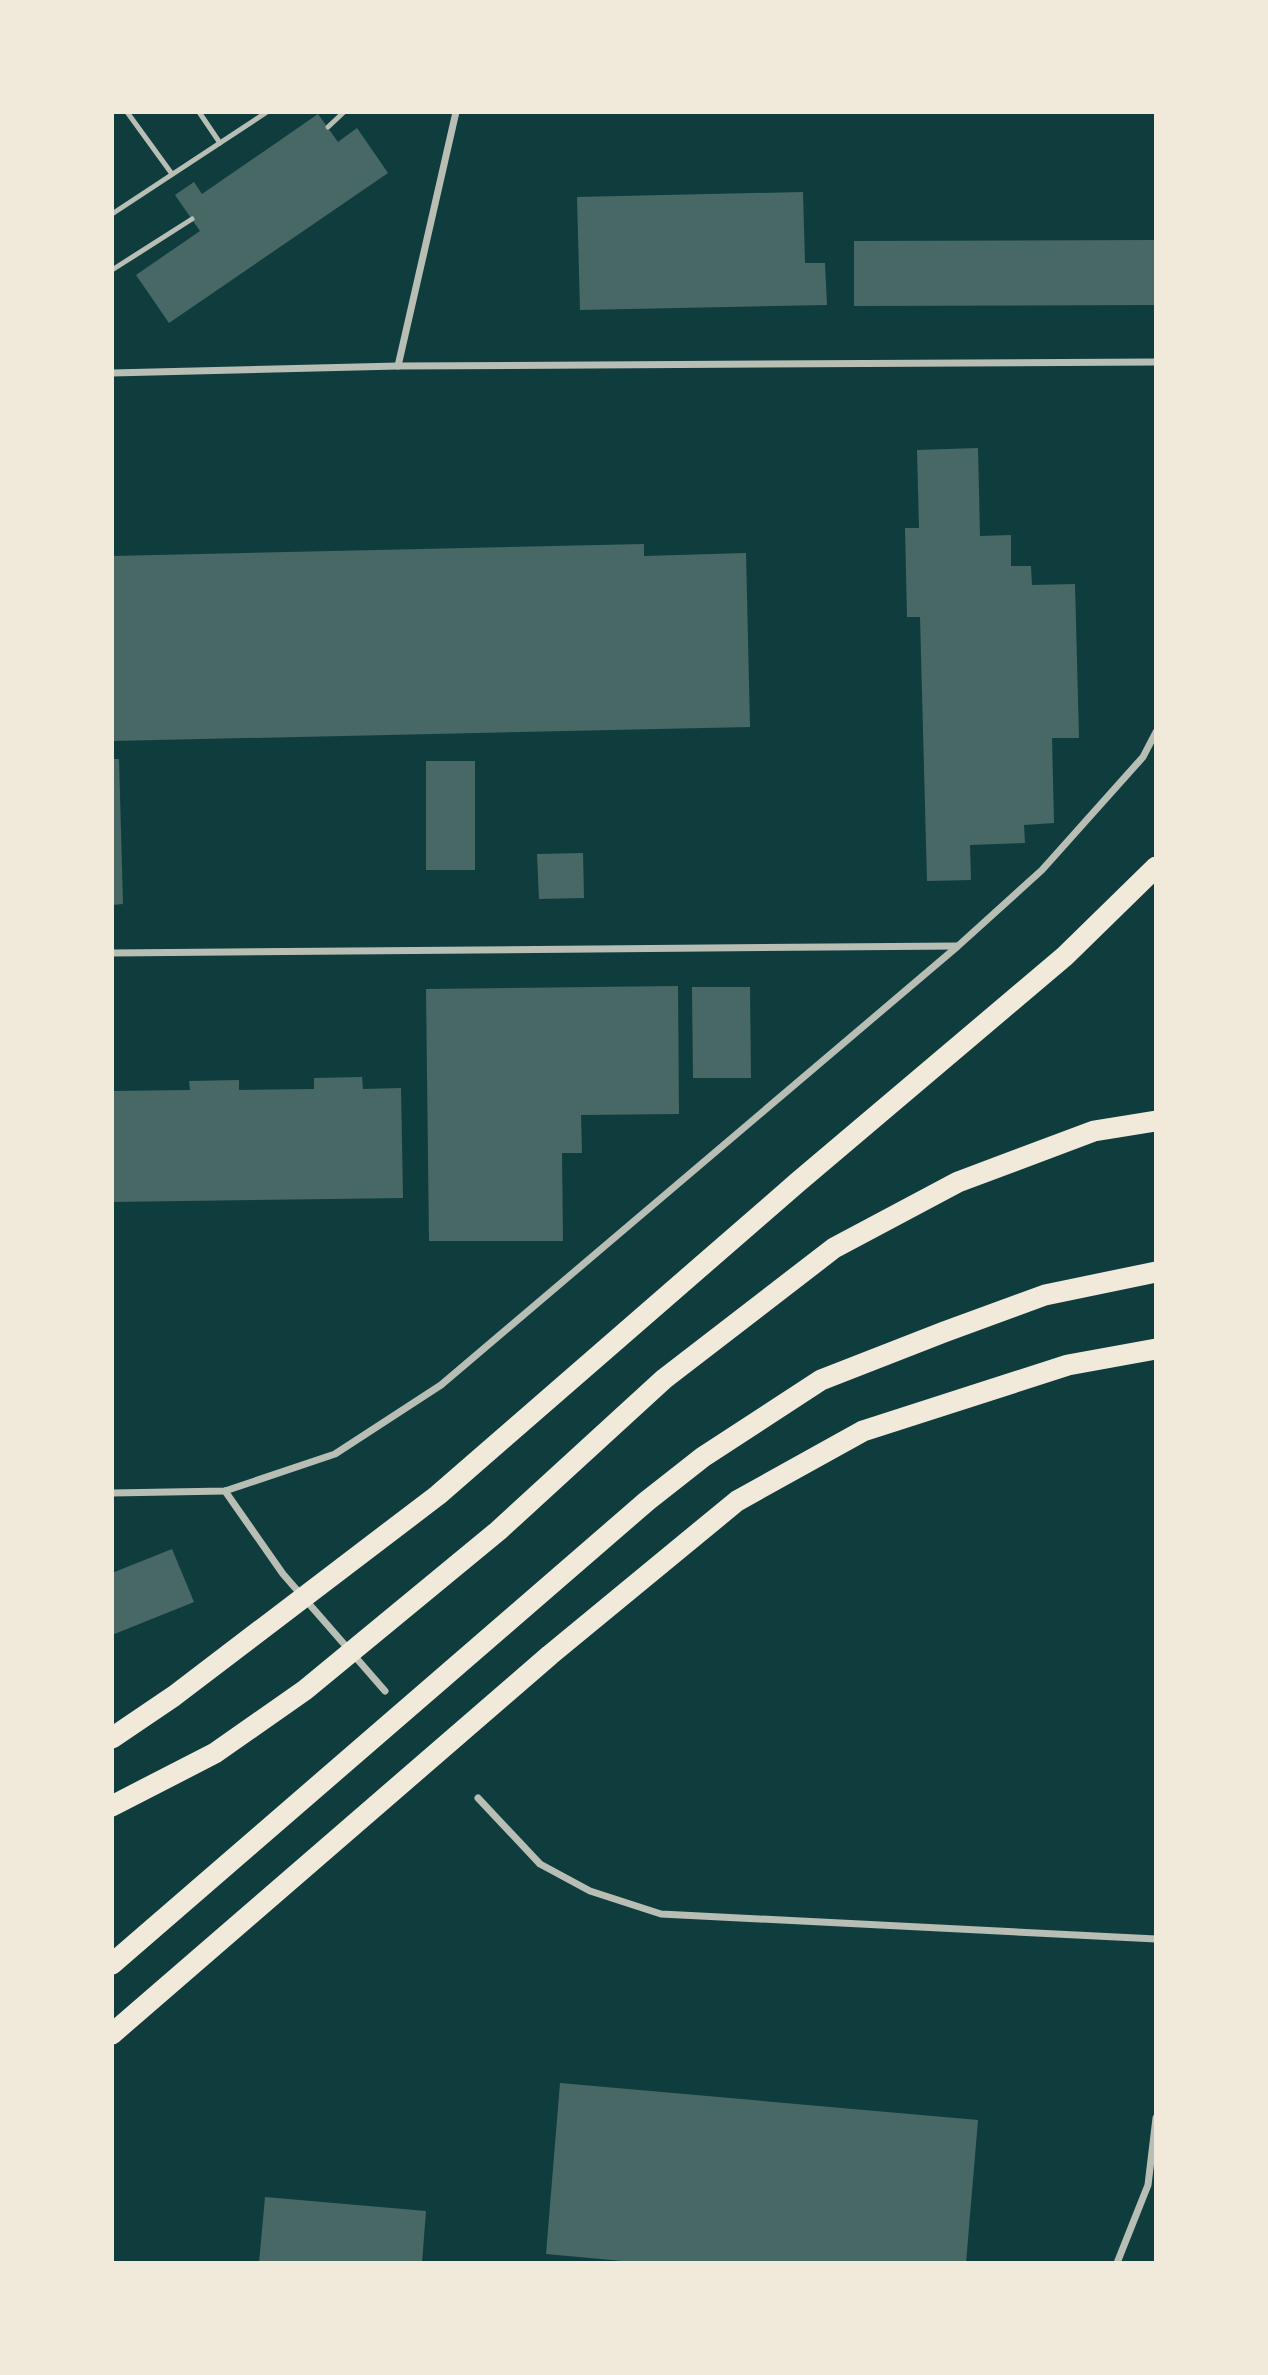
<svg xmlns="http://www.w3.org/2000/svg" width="1268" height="2375" font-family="'PT Sans Narrow',sans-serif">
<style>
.building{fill:#486865}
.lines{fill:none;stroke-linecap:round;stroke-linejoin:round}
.service{stroke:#b8beb3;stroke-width:5}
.minor{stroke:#b8beb3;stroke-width:7}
.motorway{stroke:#f1e9da;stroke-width:21}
</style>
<rect width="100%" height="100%" fill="#0f3d3e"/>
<g class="building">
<path d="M318,114L338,142L357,128L388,173L169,323L136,275L200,231L175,195L194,182L202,194Z"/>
<path d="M803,192L805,263H825L827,305L580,310L577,197Z"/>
<path d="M1156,240V305L854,306V241Z"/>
<path d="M978,448L980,536L1011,535V566H1031L1032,585L1075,584L1079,738H1052L1054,823L1024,825L1025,843L970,845L971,880L927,881L920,617H907L905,528H919L917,450Z"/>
<path d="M644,544V556L746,553L750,727L112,741V556Z"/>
<path d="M112,759H119L123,904L112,905Z"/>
<rect x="426" y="761" width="49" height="109"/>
<path d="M583,853L584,898L539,899L537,854Z"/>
<path d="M678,986L679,1114L581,1115L582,1153H562L563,1241H429L426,989Z"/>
<path d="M692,987H750L751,1078H693Z"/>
<path d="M362,1077L363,1089L401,1088L403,1198L112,1202V1091L190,1090L189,1081L239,1080V1090L314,1089V1078Z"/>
<path d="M172,1549L194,1602L112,1635V1573Z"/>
<path d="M560,2083L978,2120L966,2263H644L546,2254Z"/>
<path d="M265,2197L426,2211L422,2263H259Z"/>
</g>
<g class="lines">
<g class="service">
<path d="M127,112L172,174"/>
<path d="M199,112L220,143"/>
<path d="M328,127L344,112"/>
<path d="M112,214L267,112"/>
<path d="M112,270L192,219"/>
</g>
<g class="minor">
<path d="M398,366L456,112"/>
<path d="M112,373L398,366L1156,362"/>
<path d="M112,953L957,946"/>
<path d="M225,1491L283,1574L385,1691"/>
<path d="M112,1493L225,1491L335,1454L441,1385L958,946L1042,870L1143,757L1156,732"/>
<path d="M478,1798L540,1864L590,1891L661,1914L1156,1939"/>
<path d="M1117,2263L1148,2185L1156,2118"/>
</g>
<g class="motorway">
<path d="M112,1738L174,1696L438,1495L798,1182L1065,956L1156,867"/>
<path d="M112,1806L215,1753L305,1690L498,1531L664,1379L834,1248L958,1182L1094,1131L1156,1121"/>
<path d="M112,1964L647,1501L703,1457L821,1380L944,1332L1045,1295L1156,1272"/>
<path d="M112,2034L550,1655L737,1501L863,1431L1068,1365L1156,1349"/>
</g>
</g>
<rect width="1268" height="2375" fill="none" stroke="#f1e9da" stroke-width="228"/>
</svg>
